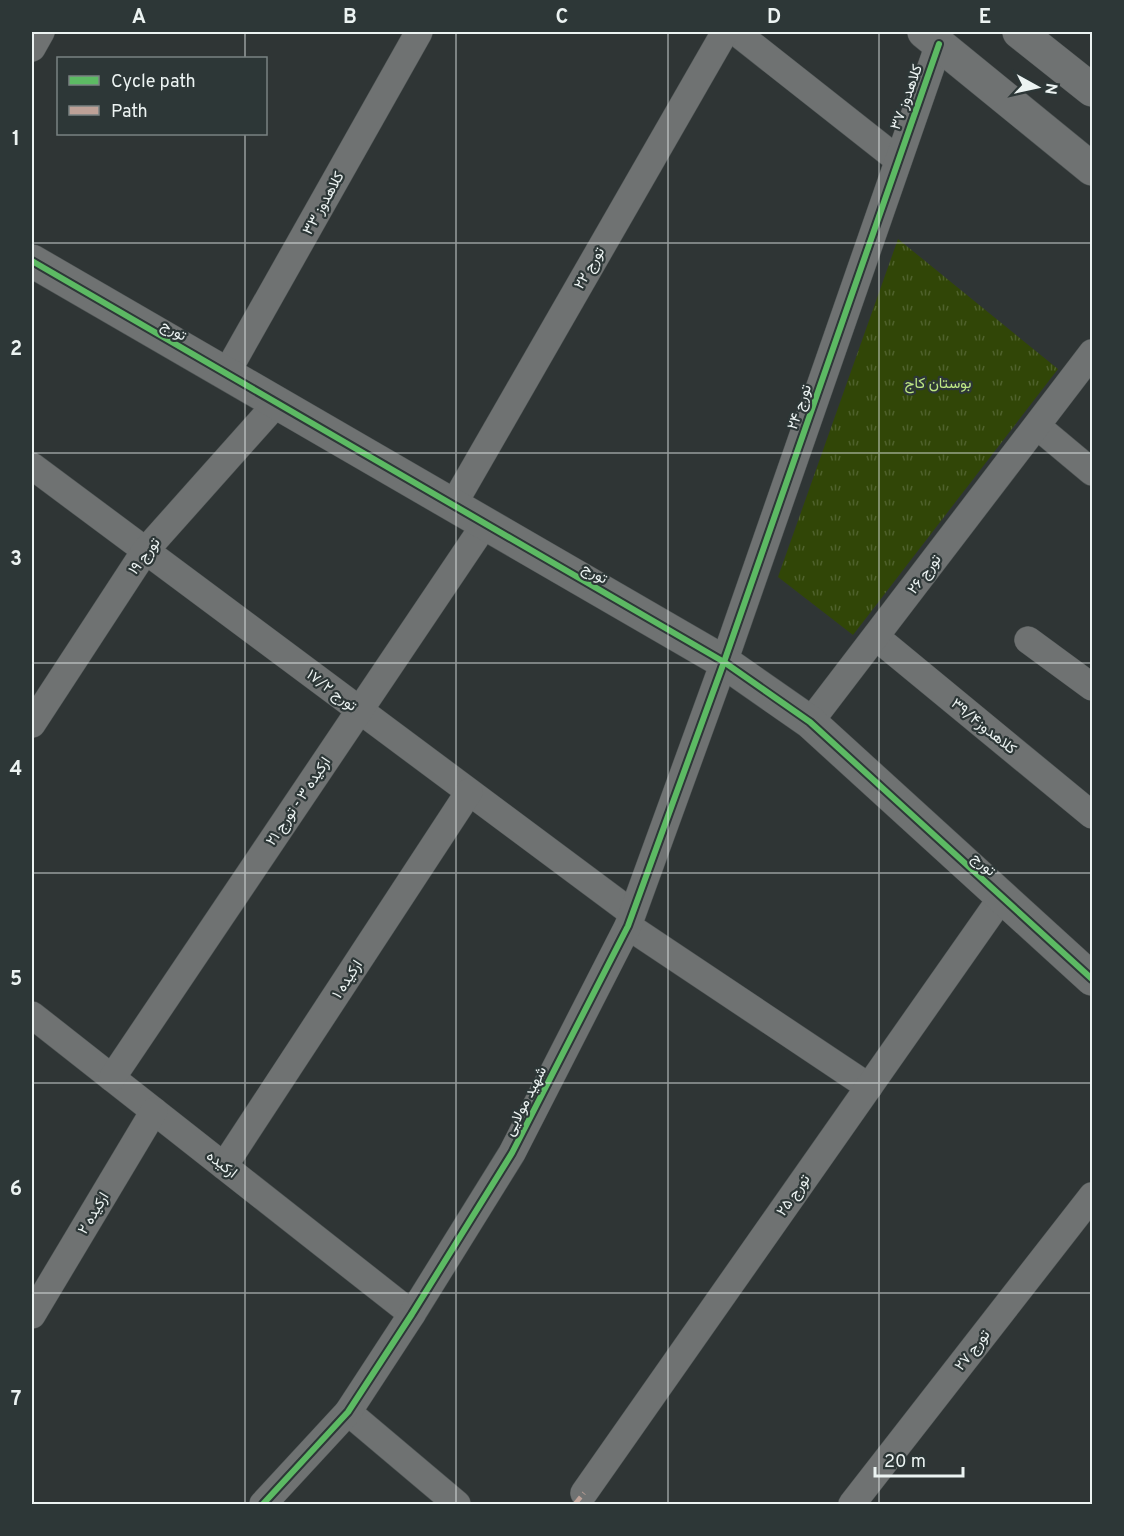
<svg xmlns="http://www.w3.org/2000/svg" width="1124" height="1536" font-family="Overpass,Vazirmatn,sans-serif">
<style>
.grass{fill:url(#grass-tufts)}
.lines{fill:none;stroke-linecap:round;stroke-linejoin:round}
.minor-casing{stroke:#4e5454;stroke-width:28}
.tertiary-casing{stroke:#4e5454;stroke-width:34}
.secondary-casing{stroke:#4e5454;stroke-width:34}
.minor{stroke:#6f7272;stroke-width:27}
.tertiary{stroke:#6f7272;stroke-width:33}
.secondary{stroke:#6f7272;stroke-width:33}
.quiet{stroke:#bda197;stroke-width:4.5;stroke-dasharray:9 4.5;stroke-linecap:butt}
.cycleway-casing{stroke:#2d3737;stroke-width:10}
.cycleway{stroke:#5cba63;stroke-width:6}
.grid{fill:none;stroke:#ecf3f2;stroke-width:1.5;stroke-opacity:0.55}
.labels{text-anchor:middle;stroke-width:4.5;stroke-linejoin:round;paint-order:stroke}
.street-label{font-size:15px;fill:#ecf3f2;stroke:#2d3737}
.park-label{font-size:15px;fill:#bee785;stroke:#2d3737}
.neatline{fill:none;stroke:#ecf3f2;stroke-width:2}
.grid-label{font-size:20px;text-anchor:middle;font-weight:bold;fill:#ecf3f2}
</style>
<defs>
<pattern id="grass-tufts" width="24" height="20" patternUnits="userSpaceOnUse" patternTransform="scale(1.5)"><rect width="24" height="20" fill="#314607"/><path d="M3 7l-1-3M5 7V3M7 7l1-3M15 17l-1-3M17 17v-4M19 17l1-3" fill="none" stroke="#4f612c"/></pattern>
</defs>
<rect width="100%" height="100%" fill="#2f3535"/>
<path class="grass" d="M898,239L1058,369L853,635L778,577Z"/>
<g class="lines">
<g class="minor-casing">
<g id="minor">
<path d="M736,32L897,159"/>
<path d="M32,48L41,32"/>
<path d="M226,374L419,32"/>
<path d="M1037,426L1092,472"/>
<path d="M32,466L632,913"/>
<path d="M453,505L725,32"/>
<path d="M876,637L1092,815"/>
<path d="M1028,640L1092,687"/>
<path d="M810,722L1092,353"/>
<path d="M32,724L145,551L277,403"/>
<path d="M628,926L869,1087"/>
<path d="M32,1015L412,1314"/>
<path d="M112,1078L485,524"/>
<path d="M224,1166L469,792"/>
<path d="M32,1315L154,1111"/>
<path d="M348,1412L457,1504"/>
<path d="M584,1493L1002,897"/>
<path d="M263,1504L348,1412L412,1314L512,1153L628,926L724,662L939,44"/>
<path d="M852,1504L1092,1196"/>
</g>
</g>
<g class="tertiary-casing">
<path id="tertiary" d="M32,261L724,662L810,722L1092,979"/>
</g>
<g class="secondary-casing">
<g id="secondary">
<path d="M924,32L1092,169"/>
<path d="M1019,32L1092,90"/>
</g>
</g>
<use href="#minor" class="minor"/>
<use href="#tertiary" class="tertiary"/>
<use href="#secondary" class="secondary"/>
<path class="quiet" d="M575,1504L584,1493"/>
<g class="cycleway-casing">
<g id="cycleway">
<path d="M32,261L724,662L810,722L1092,979"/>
<path d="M263,1504L348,1412L412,1314L512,1153L628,926L724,662L939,44"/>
</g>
</g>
<use href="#cycleway" class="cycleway"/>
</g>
<path class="grid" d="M245,32V58M456,32V1504M668,32V1504M879,32V1504M245,134V1504M32,243H1092M32,453H1092M32,663H1092M32,873H1092M32,1083H1092M32,1293H1092"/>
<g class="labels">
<g class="street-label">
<text transform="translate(906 97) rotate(-70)" y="5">کلاهدوز ۳۷</text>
<text transform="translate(323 203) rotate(-61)" y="5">کلاهدوز ۳۳</text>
<text transform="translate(589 268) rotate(-60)" y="5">تورج ۲۲</text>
<text transform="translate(174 330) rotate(30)" y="5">تورج</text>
<text transform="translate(799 407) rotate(-71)" y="5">تورج ۲۴</text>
<text transform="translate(144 556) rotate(-53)" y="5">تورج ۱۹</text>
<text transform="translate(595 573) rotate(30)" y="5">تورج</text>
<text transform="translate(924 574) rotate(-53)" y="5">تورج ۲۶</text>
<text transform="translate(332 690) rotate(37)" y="5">تورج ۱۷/۲</text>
<text transform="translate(984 726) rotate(39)" y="5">کلاهدوز۳۹/۴</text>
<text transform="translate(298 801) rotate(-56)" y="5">ارکیده ۳ - تورج ۲۱</text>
<text transform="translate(984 864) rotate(42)" y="5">تورج</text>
<text transform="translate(347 979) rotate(-57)" y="5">ارکیده ۱</text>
<text transform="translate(525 1101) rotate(-63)" y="5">شهید مولایی</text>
<text transform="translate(222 1164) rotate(38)" y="5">ارکیده</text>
<text transform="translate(793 1195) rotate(-55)" y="5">تورج ۲۵</text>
<text transform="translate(93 1213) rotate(-59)" y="5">ارکیده ۲</text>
<text transform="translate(972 1350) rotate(-52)" y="5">تورج ۲۷</text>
</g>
<g class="park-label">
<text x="938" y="388">بوستان کاج</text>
</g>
</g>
<rect width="1124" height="1536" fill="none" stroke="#2d3737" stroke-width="66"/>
<rect x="57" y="57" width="210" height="78" fill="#2d3737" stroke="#798282" stroke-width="1.5"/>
<rect x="69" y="76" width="30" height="9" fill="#5cba63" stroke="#798282" stroke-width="1.5"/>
<text x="111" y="87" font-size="18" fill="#ecf3f2">Cycle path</text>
<rect x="69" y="106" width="30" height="9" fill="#bda197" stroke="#798282" stroke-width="1.5"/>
<text x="111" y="117" font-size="18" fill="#ecf3f2">Path</text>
<g transform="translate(1037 87) rotate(98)" stroke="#2d3737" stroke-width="4.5" paint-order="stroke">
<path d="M0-4.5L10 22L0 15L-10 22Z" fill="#ecf3f2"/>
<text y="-9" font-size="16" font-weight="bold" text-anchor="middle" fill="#ecf3f2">N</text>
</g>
<path d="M875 1467v9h88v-9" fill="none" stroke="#ecf3f2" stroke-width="3"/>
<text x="884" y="1467" font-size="18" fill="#ecf3f2" stroke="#2d3737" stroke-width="4.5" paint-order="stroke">20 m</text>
<rect x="33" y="33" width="1058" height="1470" class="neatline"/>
<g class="grid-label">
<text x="139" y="23">A</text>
<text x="350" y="23">B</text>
<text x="562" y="23">C</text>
<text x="774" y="23">D</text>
<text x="985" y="23">E</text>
<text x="16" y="145">1</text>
<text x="16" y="355">2</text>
<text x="16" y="565">3</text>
<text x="16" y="775">4</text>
<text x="16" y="985">5</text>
<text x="16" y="1195">6</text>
<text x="16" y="1405">7</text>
</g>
</svg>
